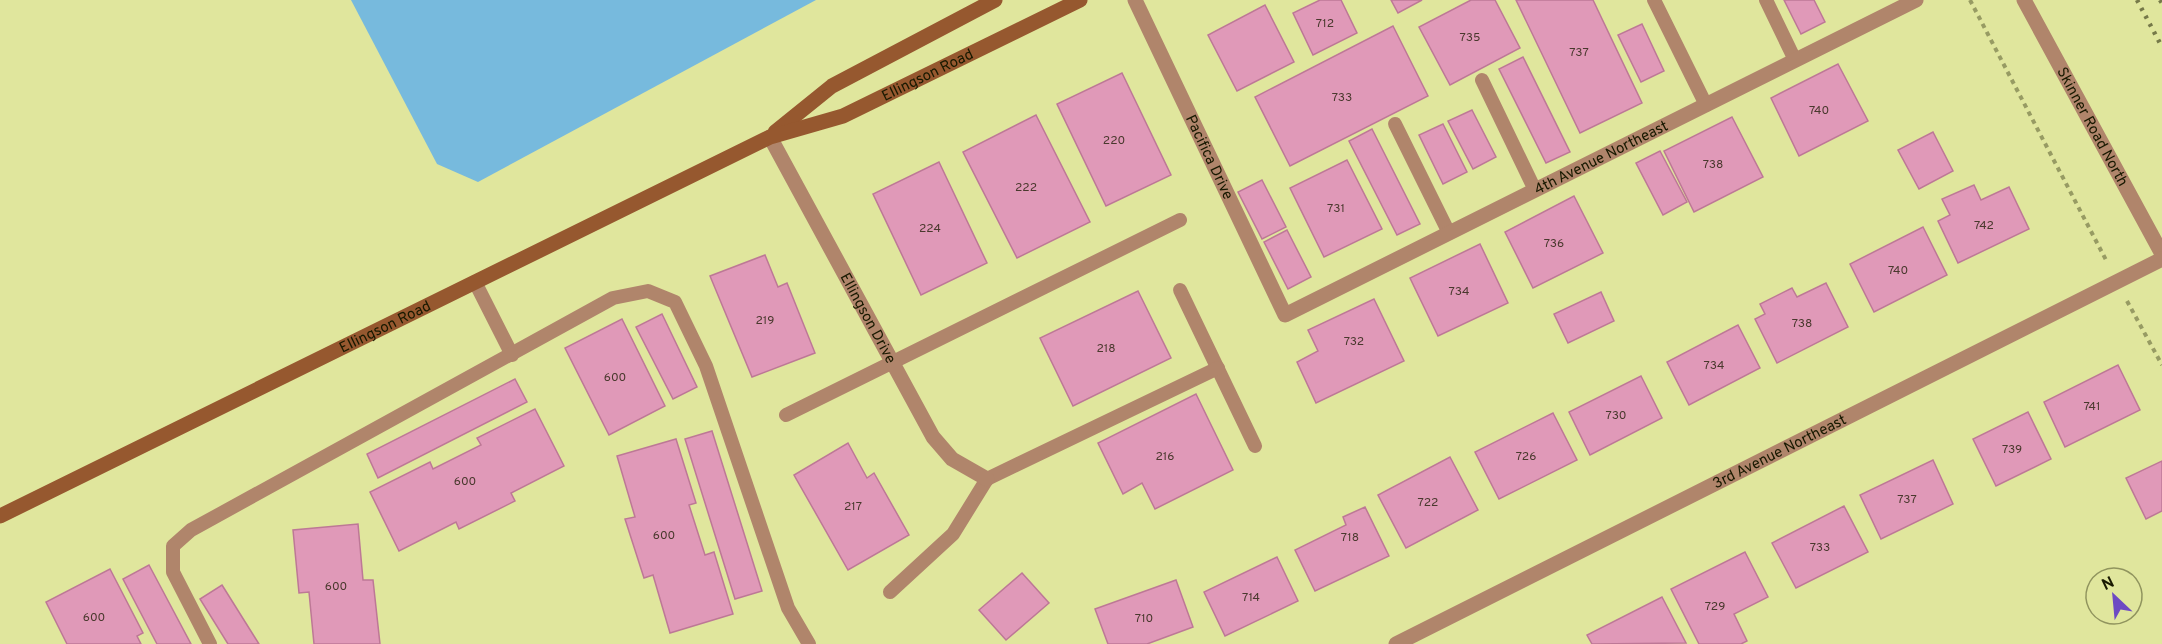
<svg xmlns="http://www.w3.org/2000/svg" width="2162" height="644" font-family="Overpass,sans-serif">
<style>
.water{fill:#77badd}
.building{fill:#e099b8;stroke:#bd7896;stroke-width:1.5}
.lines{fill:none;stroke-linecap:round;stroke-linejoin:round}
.path{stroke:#979b63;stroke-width:4;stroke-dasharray:4.5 4.5;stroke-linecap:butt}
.lane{stroke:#b0856b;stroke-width:14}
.street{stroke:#b0856b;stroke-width:15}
.secondary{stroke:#96582f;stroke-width:15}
.rail{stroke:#767949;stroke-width:4.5;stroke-dasharray:3 6;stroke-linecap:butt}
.labels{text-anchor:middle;stroke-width:5;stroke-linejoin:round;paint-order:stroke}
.number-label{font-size:12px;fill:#4a392e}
.street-label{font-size:15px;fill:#181900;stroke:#e0e69d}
</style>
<rect width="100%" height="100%" fill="#e0e69d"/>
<path class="water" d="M351,0H816L478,182L437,164Z"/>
<g class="building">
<path d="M1320,0H1341L1357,33L1313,55L1293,13Z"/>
<path d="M1391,0H1422L1398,13Z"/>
<path d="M1471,0H1495L1520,48L1450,85L1419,27Z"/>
<path d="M1516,0H1593L1642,103L1580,133Z"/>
<path d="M1784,0H1814L1825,22L1801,34Z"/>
<path d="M1265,5L1294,62L1237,91L1208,35Z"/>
<path d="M1642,24L1664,71L1641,82L1618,35Z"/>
<path d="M1393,26L1428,96L1290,166L1255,97Z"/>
<path d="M1523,57L1570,152L1546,163L1499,69Z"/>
<path d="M1838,64L1868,121L1799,156L1771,98Z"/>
<path d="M1122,73L1171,175L1106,206L1057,104Z"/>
<path d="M1472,110L1496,157L1473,169L1448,121Z"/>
<path d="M1036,115L1090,222L1017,258L963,152Z"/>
<path d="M1732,117L1763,177L1694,212L1664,151Z"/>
<path d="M1443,124L1467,172L1443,184L1419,135Z"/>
<path d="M1372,129L1420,224L1397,235L1349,141Z"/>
<path d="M1933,132L1953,171L1919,189L1898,150Z"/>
<path d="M1660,151L1687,202L1663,215L1636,163Z"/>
<path d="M1347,160L1382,229L1324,257L1290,188Z"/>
<path d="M939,162L987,263L921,295L873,194Z"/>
<path d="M1262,180L1286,227L1262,239L1238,192Z"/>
<path d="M1974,185L1981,200L2009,187L2029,229L1958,263L1938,221L1950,215L1942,199Z"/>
<path d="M1574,196L1603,253L1533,288L1505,232Z"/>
<path d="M1923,227L1947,275L1874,312L1850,264Z"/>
<path d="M1287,230L1311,277L1288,289L1264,242Z"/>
<path d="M1480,244L1508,303L1438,336L1410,278Z"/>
<path d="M765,255L778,287L787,283L815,353L752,377L710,276Z"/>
<path d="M1826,283L1848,327L1777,363L1755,319L1765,314L1760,304L1792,288L1797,297Z"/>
<path d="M1138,291L1171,358L1073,406L1040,338Z"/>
<path d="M1601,292L1614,321L1568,343L1554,314Z"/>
<path d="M1374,299L1404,361L1316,403L1297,362L1318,351L1308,330Z"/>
<path d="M662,314L697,387L673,399L636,327Z"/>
<path d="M622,319L665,406L609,435L565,348Z"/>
<path d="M1738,325L1760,368L1689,405L1667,362Z"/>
<path d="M2118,365L2140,410L2065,447L2044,402Z"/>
<path d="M1641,376L1662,418L1590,455L1569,412Z"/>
<path d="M515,379L527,402L378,478L367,454Z"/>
<path d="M1196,394L1233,470L1155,509L1142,483L1123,494L1098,443Z"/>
<path d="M535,409L564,466L511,493L515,501L459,529L456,522L399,551L370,492L430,462L433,469L481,445L477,438Z"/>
<path d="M2028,412L2051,459L1996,486L1973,439Z"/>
<path d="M1553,413L1577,460L1499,499L1475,452Z"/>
<path d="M712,431L762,591L735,599L685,439Z"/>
<path d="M676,439L696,503L689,505L705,555L714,552L733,614L670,633L653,575L644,578L625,519L635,517L617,456Z"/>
<path d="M848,443L867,478L874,473L909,535L848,570L794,475Z"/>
<path d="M1450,457L1478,510L1406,548L1378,495Z"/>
<path d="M1933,460L1953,504L1881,539L1860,495Z"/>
<path d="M2162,461V511L2146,519L2126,478Z"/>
<path d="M1844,506L1868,552L1796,588L1772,543Z"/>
<path d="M1365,507L1389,556L1315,591L1295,550L1346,525L1343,517Z"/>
<path d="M358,524L363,580H373L380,644H314L309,592L299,593L293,530Z"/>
<path d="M1745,552L1768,597L1734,614L1747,641L1741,644H1699L1671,589Z"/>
<path d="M1277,557L1298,601L1225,636L1204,592Z"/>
<path d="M149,565L191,644H157L123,579Z"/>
<path d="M110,569L143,633L137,636L141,644H67L46,602Z"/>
<path d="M1022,573L1049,603L1006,640L979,610Z"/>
<path d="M1176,580L1193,627L1147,644H1108L1095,609Z"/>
<path d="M222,585L259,644H228L200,599Z"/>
<path d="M1662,597L1686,643L1592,644L1587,635Z"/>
</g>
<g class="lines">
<g class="path">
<path d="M1970,0L2106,260"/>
<path d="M2127,301L2162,365"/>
</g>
<g class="lane">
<path d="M1654,0L1706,105"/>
<path d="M1766,0L1795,60"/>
<path d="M1482,80L1535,190"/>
<path d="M1395,124L1449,233"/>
<path d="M475,282L512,355"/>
<path d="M1180,290L1255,446"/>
<path d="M786,415L1180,220"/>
<path d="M890,592L953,534L987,479L1218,368"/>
<path d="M210,644L173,572V546L191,530L613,298L648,291L675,302L706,366L788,608L809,644"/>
</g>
<g class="street">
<path id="s1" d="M1135,0L1285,315L1916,0"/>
<path id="s2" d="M2024,0L2162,254"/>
<path id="s3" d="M770,137L933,437L952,459L987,479"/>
<path id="s4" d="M1396,644L2162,259"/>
</g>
<g class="secondary">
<path d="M775,132L832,86L995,0"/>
<path id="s5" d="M0,516L770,137L843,116L1080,0"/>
</g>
<g class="rail">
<path d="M2137,0L2162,47"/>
<path d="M2160,0L2162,3"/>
</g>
</g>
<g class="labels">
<g class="number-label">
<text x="1325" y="27">712</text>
<text x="1470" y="41">735</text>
<text x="1579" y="56">737</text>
<text x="1342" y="101">733</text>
<text x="1819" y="114">740</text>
<text x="1114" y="144">220</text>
<text x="1713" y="168">738</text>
<text x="1026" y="191">222</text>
<text x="1336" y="212">731</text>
<text x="1984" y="229">742</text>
<text x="930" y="232">224</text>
<text x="1554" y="247">736</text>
<text x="1898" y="274">740</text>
<text x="1459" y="295">734</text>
<text x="765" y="324">219</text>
<text x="1802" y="327">738</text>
<text x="1354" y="345">732</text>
<text x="1106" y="352">218</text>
<text x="1714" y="369">734</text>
<text x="615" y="381">600</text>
<text x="2092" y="410">741</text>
<text x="1616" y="419">730</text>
<text x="2012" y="453">739</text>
<text x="1165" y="460">216</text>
<text x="1526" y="460">726</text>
<text x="465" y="485">600</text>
<text x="1907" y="503">737</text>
<text x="1428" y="506">722</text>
<text x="853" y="510">217</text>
<text x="664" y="539">600</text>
<text x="1350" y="541">718</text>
<text x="1820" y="551">733</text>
<text x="336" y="590">600</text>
<text x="1251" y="601">714</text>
<text x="1715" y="610">729</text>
<text x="94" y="621">600</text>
<text x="1144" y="622">710</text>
</g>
<g class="street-label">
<text dy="5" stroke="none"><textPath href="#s5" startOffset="1028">Ellingson Road</textPath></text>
<text dy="5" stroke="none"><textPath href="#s2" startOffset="144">Skinner Road North</textPath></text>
<text dy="5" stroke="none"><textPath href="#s1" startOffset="174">Pacifica Drive</textPath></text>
<text dy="5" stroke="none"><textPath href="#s1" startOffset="702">4th Avenue Northeast</textPath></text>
<text dy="5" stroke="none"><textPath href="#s3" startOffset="206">Ellingson Drive</textPath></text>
<text dy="5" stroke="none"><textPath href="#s5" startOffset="429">Ellingson Road</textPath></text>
<text dy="5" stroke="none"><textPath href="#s4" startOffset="429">3rd Avenue Northeast</textPath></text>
</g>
</g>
<g transform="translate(2114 596) rotate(334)"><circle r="28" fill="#e0e69d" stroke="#90945e" stroke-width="1.5"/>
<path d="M0-4.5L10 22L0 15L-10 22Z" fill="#6d4ac3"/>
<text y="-9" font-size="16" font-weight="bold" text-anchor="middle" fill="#181900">N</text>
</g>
</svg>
